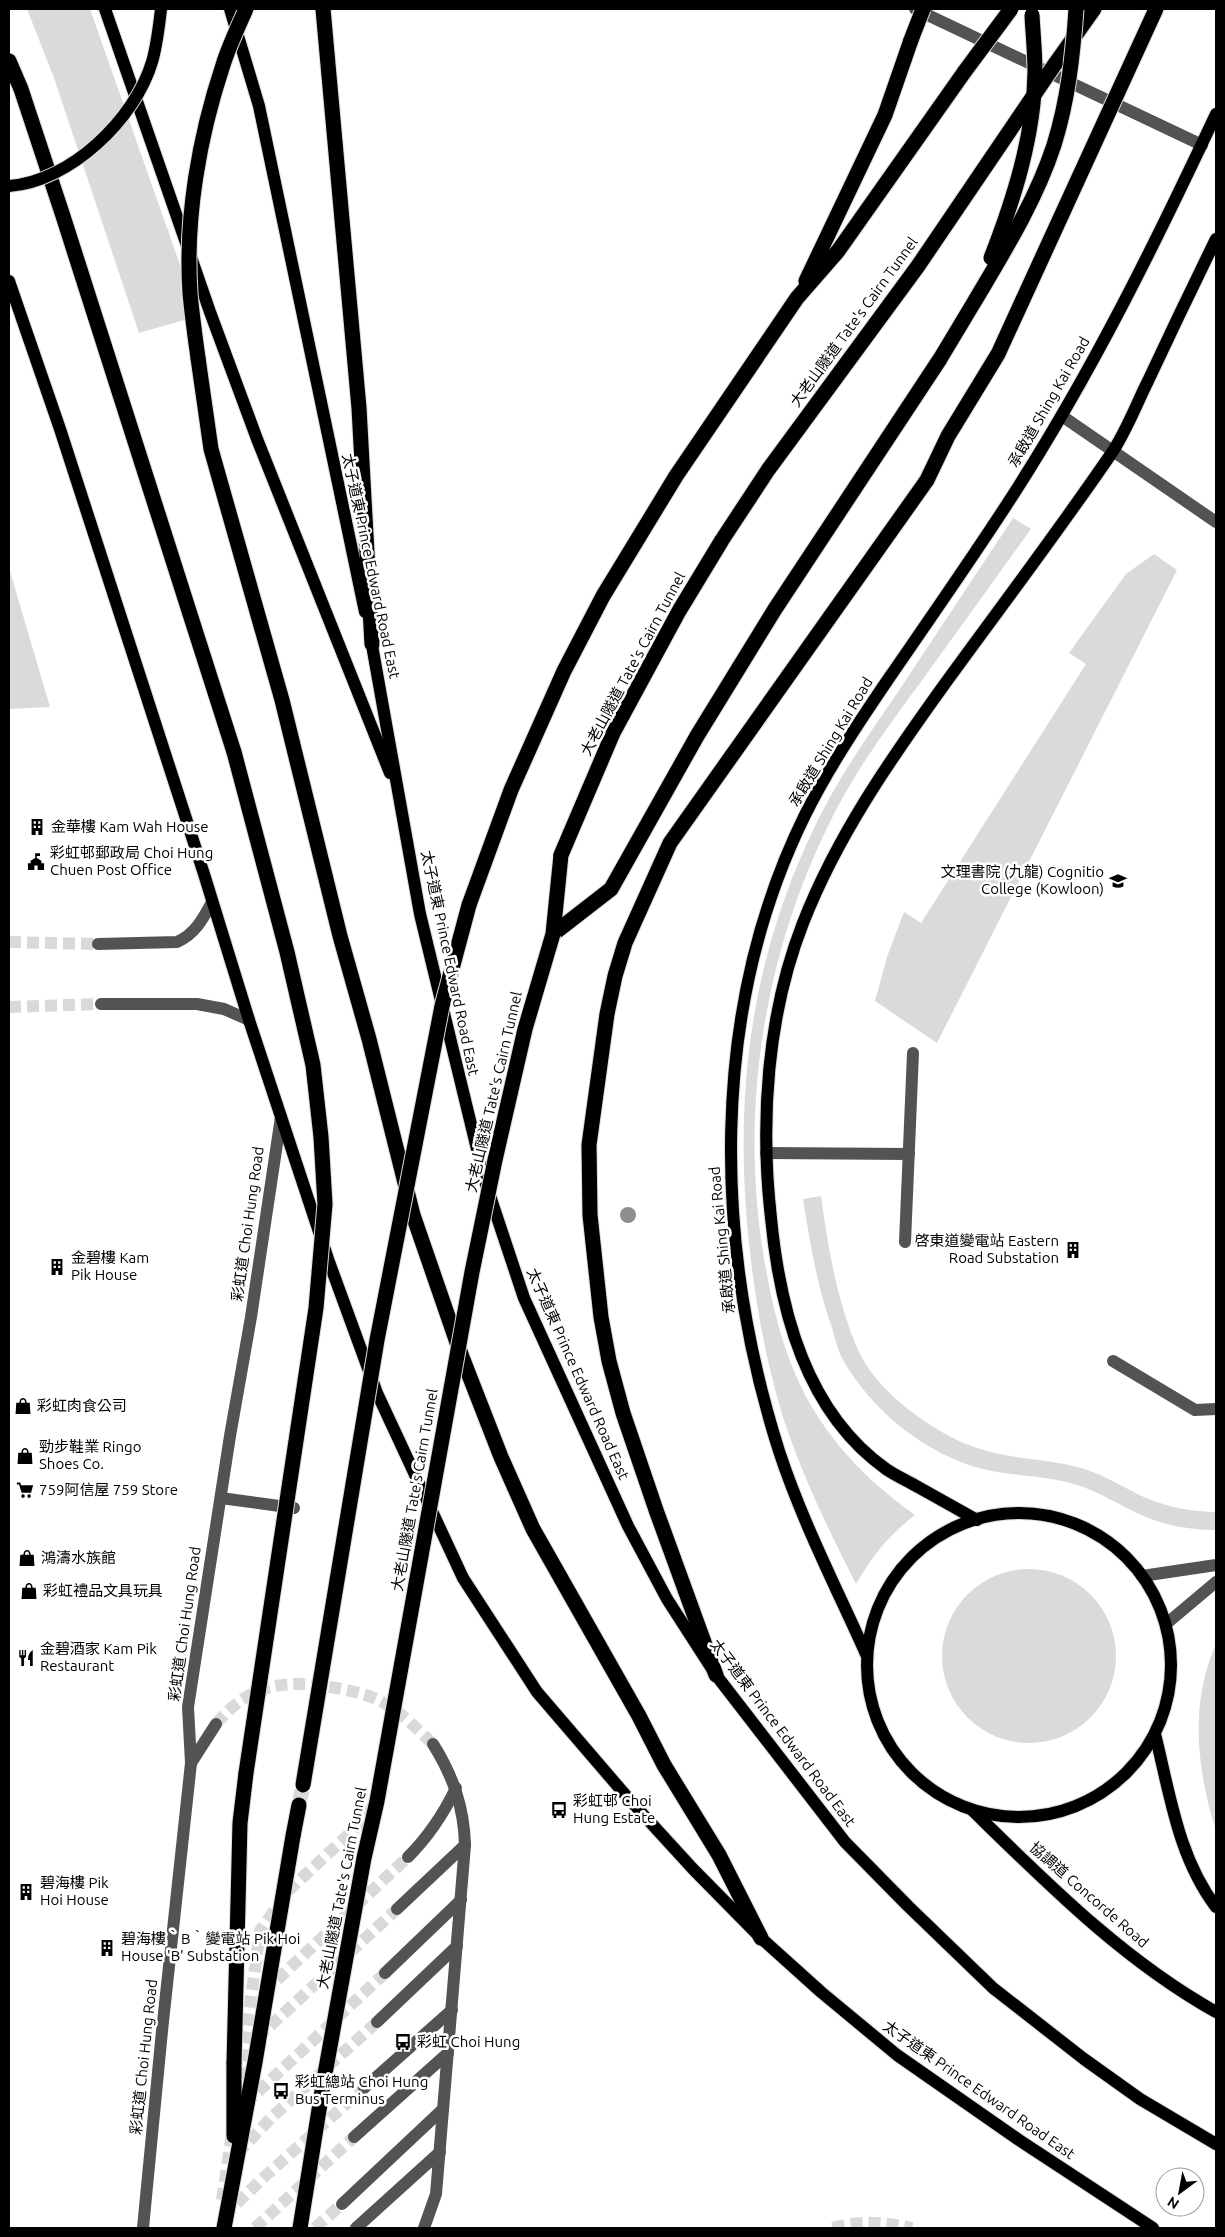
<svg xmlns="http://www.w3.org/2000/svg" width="1225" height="2237" font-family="Ubuntu,'Noto Sans TC',sans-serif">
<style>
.green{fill:#dadada}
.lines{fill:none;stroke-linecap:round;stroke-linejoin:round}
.minor-tunnel{stroke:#d9d9d9;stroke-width:12;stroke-dasharray:12 6;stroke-linecap:butt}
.highway-tunnel{stroke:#d9d9d9;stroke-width:15;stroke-dasharray:15 8;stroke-linecap:butt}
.major-casing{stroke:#dbdbdb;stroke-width:14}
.highway-casing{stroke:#dbdbdb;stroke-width:17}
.minor{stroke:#535353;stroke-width:12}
.major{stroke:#000;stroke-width:12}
.highway{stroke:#000;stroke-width:15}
.major-bridge-casing{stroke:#dbdbdb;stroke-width:14;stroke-linecap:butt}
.highway-bridge-casing{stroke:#dbdbdb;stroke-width:17;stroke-linecap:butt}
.major-bridge{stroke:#000;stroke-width:12}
.highway-bridge{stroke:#000;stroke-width:15}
.tree{fill:#8e8e8e}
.labels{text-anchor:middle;stroke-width:5;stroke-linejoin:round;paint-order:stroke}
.street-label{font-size:15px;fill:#000;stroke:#fff}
.poi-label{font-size:15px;fill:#000;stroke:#fff;text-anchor:start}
</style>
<rect width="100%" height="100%" fill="#fff"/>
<g class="green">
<path d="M27,9H90L198,316L139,333L54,78Z"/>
<path d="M1013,518L1031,529C995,579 959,629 923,679C889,725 854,772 829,824C762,959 739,1116 765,1264C774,1314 786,1363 812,1407C838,1451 874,1486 915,1515C887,1537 874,1554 856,1584C828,1529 801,1473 782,1414C767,1364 757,1312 751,1260C732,1105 748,961 818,820C840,775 870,733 898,692C936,634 975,576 1013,518Z"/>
<path d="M1154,554L1177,570L937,1043L875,1001L887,957L904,912L921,923L1086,664L1069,653L1126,574Z"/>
<path d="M9,568L50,707L9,709Z"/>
<path d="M821,1196C828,1248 837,1301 858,1350C876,1391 932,1432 974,1447C1009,1460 1046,1458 1081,1468C1105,1475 1124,1488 1146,1498C1168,1507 1193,1512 1216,1512V1530C1190,1530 1162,1525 1139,1514C1118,1504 1099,1492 1077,1485C1042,1474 1004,1477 969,1465C917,1447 870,1407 843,1360C838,1351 835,1338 832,1328C817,1286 810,1243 803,1199Z"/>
<circle cx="1029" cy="1656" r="87"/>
<path d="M1216,1644V1831C1197,1770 1189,1704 1216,1644Z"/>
</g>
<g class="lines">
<g class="minor-tunnel">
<path d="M9,942L98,944"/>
<path d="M9,1007L101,1004"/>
<path d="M216,1724C250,1683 286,1679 336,1688C353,1691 371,1695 386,1704C403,1714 418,1730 433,1744"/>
<path d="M264,1992L408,1857"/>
<path d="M257,2038L397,1909"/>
<path d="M240,2079L260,1931L288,1891L364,1820L373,1805"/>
<path d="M245,2104L385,1973"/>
<path d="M237,2154L272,2117L377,2022"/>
<path d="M222,2200L233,2126"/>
<path d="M224,2216L262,2179L364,2088"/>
<path d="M255,2228L354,2137"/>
<path d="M315,2228L342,2204"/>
<path d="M833,2228C860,2220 885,2222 912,2228"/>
</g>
<path class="highway-tunnel" d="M299,1805L303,1785"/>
<g class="major-casing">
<g id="major">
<path d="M105,9L210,312L257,439L390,773"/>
<path d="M230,9L259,106L365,612"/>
<path d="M9,281L60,429L204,874L249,1020L328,1259L377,1393L463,1578L537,1692L628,1798L693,1869L761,1938L821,1992L897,2055L1019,2140L1153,2228"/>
<path d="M370,634L420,914L484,1178L524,1298L628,1526L667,1599L716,1675L845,1842L908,1906L993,1988L1084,2059L1140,2099L1216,2144"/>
<circle cx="1019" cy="1665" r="152"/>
<path d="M977,1520C957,1509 938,1498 918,1487C908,1481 896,1476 886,1469C806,1412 780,1311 771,1218C760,1121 767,1015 803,923C837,836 890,760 944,685C1000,608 1057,533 1111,454C1126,432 1136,405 1148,381C1170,334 1193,286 1216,239"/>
<path d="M866,1654C836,1587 802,1521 779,1451C714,1246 708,1012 805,815C829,767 859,722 889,678C931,617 973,557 1013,495C1092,372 1154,246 1216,114"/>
<path d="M1155,1734C1170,1794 1178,1857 1216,1907"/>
<path d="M972,1810C1048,1884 1123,1960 1216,2012"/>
</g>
</g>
<g class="highway-casing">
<g id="highway">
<path d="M323,9L359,408L372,644"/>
<path d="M9,61L21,89L63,216L234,752"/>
<path d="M1055,64L1094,9"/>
<path d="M806,281L885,115L911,40"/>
<path d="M198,358L211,449L282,700L340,936L369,1039L413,1215L462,1357L501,1457L533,1529L639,1716L664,1765L719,1855L761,1938"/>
<path d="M469,905L511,790L564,671L603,596L676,476L797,298L838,251L965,71"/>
<path d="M553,934L611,889L697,736L775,609L940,359L976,299"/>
<path d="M553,934L561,855"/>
<path d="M716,1675L656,1510L623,1413L609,1361L601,1317L590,1215L589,1145L607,1014L615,976L625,943L670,843L927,480"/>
<path d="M293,1836L299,1805"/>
<path d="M234,2064L240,1823L246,1773"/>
</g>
</g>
<g class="minor">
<path d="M915,9L1202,145"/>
<path d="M1062,416L1216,522"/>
<path d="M98,944L177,942C195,934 203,919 212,902"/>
<path d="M101,1004H197L224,1009L249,1020"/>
<path d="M766,1153L909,1154"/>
<path d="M905,1242L913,1053"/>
<path d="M1113,1361L1195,1410L1216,1409"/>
<path d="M221,1498L294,1508"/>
<path d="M1142,1576L1216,1565"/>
<path d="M1166,1624L1216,1582"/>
<path d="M191,1763L216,1724"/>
<path d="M408,1857C429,1836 443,1815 456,1788"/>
<path d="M397,1909L465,1845"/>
<path d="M385,1973L461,1900"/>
<path d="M377,2022L457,1946"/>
<path d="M364,2088L452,2010"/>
<path d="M354,2137L448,2053"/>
<path d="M342,2204L443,2109"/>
<path d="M143,2228L162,2031L191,1763L188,1707L230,1436L251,1317L281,1117"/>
<path d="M356,2228L440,2152"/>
<path d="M424,2228L436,2194L465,1845C464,1807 453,1776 433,1744"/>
</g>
<use href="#major" class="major"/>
<use href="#highway" class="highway"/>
<g class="major-bridge-casing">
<path id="major-bridge" d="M9,186C70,182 135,119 152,62C157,45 159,26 161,9"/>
</g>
<g class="highway-bridge-casing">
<g id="highway-bridge">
<path d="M911,40L923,9"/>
<path d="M965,71L1011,9"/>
<path d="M991,258C1014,199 1034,136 1035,72C1035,53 1033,34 1032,15"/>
<path d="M976,299C1005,250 1036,200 1054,145C1068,100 1073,55 1076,9"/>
<path d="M198,358C195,336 192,315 190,293C185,218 199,137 223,65C229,46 238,27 246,9"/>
<path d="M927,480L948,436L998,354L1156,9"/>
<path d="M234,752L287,952L313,1065L321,1137L325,1204L316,1308L246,1773"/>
<path d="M561,855L613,733L679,611L722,540L768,470L918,266L1055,64"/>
<path d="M303,1785L377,1340L442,1006L469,905"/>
<path d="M234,2136V2064"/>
<path d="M224,2228L255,2062L293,1836"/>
<path d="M300,2228L323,2085L364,1858L377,1801L472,1272L495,1160L525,1029L553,934"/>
</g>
</g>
<use href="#major-bridge" class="major-bridge"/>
<use href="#highway-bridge" class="highway-bridge"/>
</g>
<circle class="tree" cx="628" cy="1215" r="8"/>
<defs>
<g id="building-bare" transform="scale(1.35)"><path d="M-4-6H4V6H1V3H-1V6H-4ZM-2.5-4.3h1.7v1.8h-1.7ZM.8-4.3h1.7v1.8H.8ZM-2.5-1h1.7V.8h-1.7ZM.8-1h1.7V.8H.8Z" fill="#000" stroke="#fff" stroke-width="2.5" paint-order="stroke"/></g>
<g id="civic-bare" transform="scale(1.35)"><path d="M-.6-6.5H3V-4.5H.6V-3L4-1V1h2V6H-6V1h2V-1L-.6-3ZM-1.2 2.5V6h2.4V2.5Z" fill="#000" stroke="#fff" stroke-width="2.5" paint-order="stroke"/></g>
<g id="school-bare" transform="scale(1.35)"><path d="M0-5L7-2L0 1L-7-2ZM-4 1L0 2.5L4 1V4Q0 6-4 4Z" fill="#000" stroke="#fff" stroke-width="2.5" paint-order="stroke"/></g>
<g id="shop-bare" transform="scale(1.35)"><path d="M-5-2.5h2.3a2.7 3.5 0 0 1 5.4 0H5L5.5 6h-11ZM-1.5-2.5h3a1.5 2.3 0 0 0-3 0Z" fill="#000" stroke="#fff" stroke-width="2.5" paint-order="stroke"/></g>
<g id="supermarket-bare" transform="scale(1.35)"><path d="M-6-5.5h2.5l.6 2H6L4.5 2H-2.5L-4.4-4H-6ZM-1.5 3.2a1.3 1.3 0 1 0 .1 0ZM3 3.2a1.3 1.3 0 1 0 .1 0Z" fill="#000" stroke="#fff" stroke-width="2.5" paint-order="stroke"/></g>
<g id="restaurant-bare" transform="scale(1.35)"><path d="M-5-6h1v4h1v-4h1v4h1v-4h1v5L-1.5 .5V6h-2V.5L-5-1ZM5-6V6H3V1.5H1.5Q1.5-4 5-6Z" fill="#000" stroke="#fff" stroke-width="2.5" paint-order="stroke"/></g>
<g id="bus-bare" transform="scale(1.35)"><path d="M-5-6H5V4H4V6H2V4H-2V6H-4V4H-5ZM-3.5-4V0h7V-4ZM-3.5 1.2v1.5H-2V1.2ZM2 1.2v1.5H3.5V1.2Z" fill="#000" stroke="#fff" stroke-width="2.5" paint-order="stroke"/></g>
</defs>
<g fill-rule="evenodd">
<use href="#building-bare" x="37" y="827"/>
<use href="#civic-bare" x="36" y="862"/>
<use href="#school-bare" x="1118" y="881"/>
<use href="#building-bare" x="1073" y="1250"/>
<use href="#building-bare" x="57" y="1267"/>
<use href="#shop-bare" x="23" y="1406"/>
<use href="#shop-bare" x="25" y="1456"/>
<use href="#supermarket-bare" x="25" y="1490"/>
<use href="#shop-bare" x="27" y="1558"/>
<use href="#shop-bare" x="29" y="1591"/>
<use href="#restaurant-bare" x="26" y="1658"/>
<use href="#bus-bare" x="559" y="1810"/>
<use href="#building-bare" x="26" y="1892"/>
<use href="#building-bare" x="107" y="1948"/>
<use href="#bus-bare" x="403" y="2042"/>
<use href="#bus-bare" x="281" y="2091"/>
</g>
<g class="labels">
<g class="street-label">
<text transform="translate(854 322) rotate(-54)" y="5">大老山隧道 Tate's Cairn Tunnel</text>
<text transform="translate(1049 402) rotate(-60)" y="5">承啟道 Shing Kai Road</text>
<text transform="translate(371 566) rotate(78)" y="5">太子道東 Prince Edward Road East</text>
<text transform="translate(633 664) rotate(-62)" y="5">大老山隧道 Tate's Cairn Tunnel</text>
<text transform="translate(831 742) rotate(-59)" y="5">承啟道 Shing Kai Road</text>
<text transform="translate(450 963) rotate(78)" y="5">太子道東 Prince Edward Road East</text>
<text transform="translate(494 1092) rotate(-77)" y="5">大老山隧道 Tate's Cairn Tunnel</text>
<text transform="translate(248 1224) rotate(-82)" y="5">彩虹道 Choi Hung Road</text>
<text transform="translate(722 1240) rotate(-96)" y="5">承啟道 Shing Kai Road</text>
<text transform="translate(578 1374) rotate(66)" y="5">太子道東 Prince Edward Road East</text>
<text transform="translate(415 1490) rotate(-80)" y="5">大老山隧道 Tate's Cairn Tunnel</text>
<text transform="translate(185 1624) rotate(-82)" y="5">彩虹道 Choi Hung Road</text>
<text transform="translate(783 1733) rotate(53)" y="5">太子道東 Prince Edward Road East</text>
<text transform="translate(342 1888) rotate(-79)" y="5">大老山隧道 Tate's Cairn Tunnel</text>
<text transform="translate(1089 1895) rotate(41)" y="5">協調道 Concorde Road</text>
<text transform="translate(144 2057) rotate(-84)" y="5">彩虹道 Choi Hung Road</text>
<text transform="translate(979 2090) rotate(35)" y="5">太子道東 Prince Edward Road East</text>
</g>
<g class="poi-label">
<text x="51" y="832">金華樓 Kam Wah House</text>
<text x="50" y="858">彩虹邨郵政局 Choi Hung<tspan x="50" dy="17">Chuen Post Office</tspan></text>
<text x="1104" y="877" text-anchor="end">文理書院 (九龍) Cognitio<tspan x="1104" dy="17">College (Kowloon)</tspan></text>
<text x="1059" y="1246" text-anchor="end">啓東道變電站 Eastern<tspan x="1059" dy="17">Road Substation</tspan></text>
<text x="71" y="1263">金碧樓 Kam<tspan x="71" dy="17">Pik House</tspan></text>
<text x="37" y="1411">彩虹肉食公司</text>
<text x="39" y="1452">勁步鞋業 Ringo<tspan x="39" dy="17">Shoes Co.</tspan></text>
<text x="39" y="1495">759阿信屋 759 Store</text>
<text x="41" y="1563">鴻濤水族館</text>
<text x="43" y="1596">彩虹禮品文具玩具</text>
<text x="40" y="1654">金碧酒家 Kam Pik<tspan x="40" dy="17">Restaurant</tspan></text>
<text x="573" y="1806">彩虹邨 Choi<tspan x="573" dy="17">Hung Estate</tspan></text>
<text x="40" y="1888">碧海樓 Pik<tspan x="40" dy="17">Hoi House</tspan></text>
<text x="121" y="1944">碧海樓‵B‵變電站 Pik Hoi<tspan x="121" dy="17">House 'B' Substation</tspan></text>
<text x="417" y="2047">彩虹 Choi Hung</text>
<text x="295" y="2087">彩虹總站 Choi Hung<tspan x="295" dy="17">Bus Terminus</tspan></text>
</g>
</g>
<rect width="1225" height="2237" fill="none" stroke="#000000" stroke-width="20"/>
<g transform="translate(1180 2192) rotate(212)"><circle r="24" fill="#ffffff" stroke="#999999"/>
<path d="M0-4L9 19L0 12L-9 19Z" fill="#000000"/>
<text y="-8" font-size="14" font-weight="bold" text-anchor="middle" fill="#000000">N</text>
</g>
</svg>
